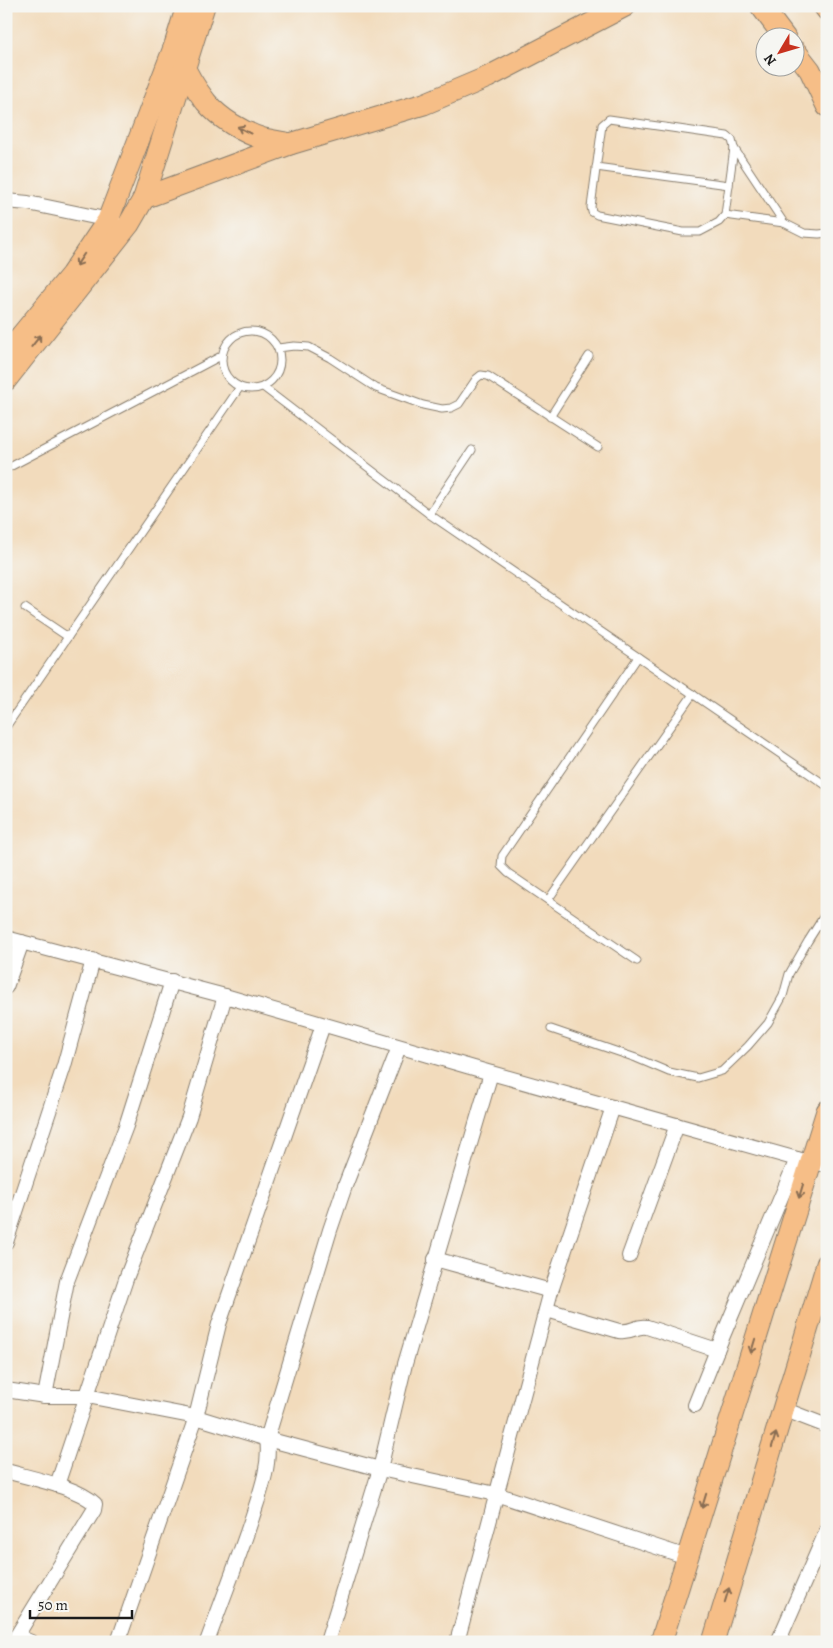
<svg xmlns="http://www.w3.org/2000/svg" width="833" height="1648" font-family="Alegreya,serif">
<style>
.lines{fill:none;stroke-linecap:round;stroke-linejoin:round}
.service-casing{stroke:#877c6c;stroke-width:9}
.minor-casing{stroke:#877c6c;stroke-width:16}
.primary-casing{stroke:#877c6c;stroke-width:23}
.service{stroke:#fff;stroke-width:7}
.minor{stroke:#fff;stroke-width:14}
.primary{stroke:#f6be87;stroke-width:21}
.oneway{stroke:#896d52}
</style>
<rect width="100%" height="100%" fill="#f6f6f2"/>
<filter id="ink" filterUnits="userSpaceOnUse"><feTurbulence type="fractalNoise" baseFrequency=".02" numOctaves="2"/><feDisplacementMap in="SourceGraphic" scale="10" xChannelSelector="R" yChannelSelector="G"/><feConvolveMatrix kernelMatrix="1 2 1 2 8 2 1 2 1" color-interpolation-filters="sRGB"/></filter>
<filter id="wash" filterUnits="userSpaceOnUse"><feTurbulence type="fractalNoise" baseFrequency=".0096" numOctaves="4" result="noise"/><feDisplacementMap in="SourceGraphic" scale="20" xChannelSelector="R" yChannelSelector="G"/><feGaussianBlur stdDeviation="1.12" result="paint"/><feColorMatrix in="noise" values="0 0 0 0 0 0 0 0 0 0 0 0 0 0 0 0 0 1.4 0 .05"/><feComposite in="paint" operator="in"/></filter>
<g filter="url(#wash)">
<rect width="100%" height="100%" fill="#f2dbbc"/>
</g>
<g filter="url(#ink)">
<g class="lines">
<g class="service-casing">
<g id="service">
<path d="M734,148L784,223"/>
<path d="M596,167L729,185"/>
<path d="M725,215L734,148L732,140L727,136L609,119L602,125L591,207L592,212L597,215L683,232H700L719,222L725,215L784,223L804,233L819,234L827,233"/>
<circle cx="251" cy="360" r="29"/>
<path d="M278,348L294,346L309,347L330,358L376,388L423,405L442,409L451,408L459,404L476,379L481,375L488,376L598,447"/>
<path d="M263,387L429,514L827,786"/>
<path d="M550,417L589,356"/>
<path d="M6,469L221,356"/>
<path d="M429,514L472,450"/>
<path d="M25,608L68,637"/>
<path d="M6,727L240,387"/>
<path d="M548,900L693,694"/>
<path d="M637,961L508,873L501,866L502,856L638,657"/>
<path d="M551,1029L636,1058L669,1072L698,1078L722,1071L748,1046L768,1023L783,996L789,974L808,941L827,911"/>
</g>
</g>
<g class="minor-casing">
<g id="minor">
<path d="M6,201L28,203L114,221"/>
<path d="M6,938L225,996L491,1073L797,1159L827,1165"/>
<path d="M6,987L22,942"/>
<path d="M6,1242L64,1066L93,960"/>
<path d="M629,1256L677,1125"/>
<path d="M435,1259L551,1291"/>
<path d="M547,1310L619,1331C633,1333 635,1325 647,1327L717,1350"/>
<path d="M6,1390L45,1396H87L196,1417L267,1439L380,1469L496,1494L687,1557"/>
<path d="M45,1396L67,1281L126,1126L172,981"/>
<path d="M695,1405L717,1350L797,1159"/>
<path d="M783,1409L827,1426"/>
<path d="M6,1471C30,1478 78,1487 95,1504L94,1510L13,1642"/>
<path d="M57,1485L127,1276L189,1117L225,996"/>
<path d="M17,1636L31,1642"/>
<path d="M118,1642L196,1417L219,1324L323,1025"/>
<path d="M207,1642C222,1601 238,1560 252,1518C260,1493 271,1465 267,1439L330,1230L345,1186L399,1047"/>
<path d="M327,1642L380,1469L405,1364L491,1073"/>
<path d="M457,1642L551,1291L613,1107"/>
<path d="M778,1642L827,1530"/>
</g>
</g>
<g class="primary-casing">
<g id="primary">
<path d="M761,6L785,38"/>
<path d="M824,6L827,10"/>
<path d="M796,52L810,70L827,106"/>
<path d="M180,58C186,73 196,89 206,102C219,118 243,133 264,139C272,141 281,142 290,144"/>
<path d="M144,198L290,144L424,104L488,77L625,6"/>
<path d="M6,354L71,275L108,220L175,45L187,6"/>
<path d="M6,380L129,224L144,198L204,6"/>
<path d="M661,1642L827,1111"/>
<path d="M713,1642L827,1264"/>
</g>
</g>
<use href="#service" class="service"/>
<use href="#minor" class="minor"/>
<use href="#primary" class="primary"/>
</g>
<defs><path id="oneway-shaft" d="M-6 0H5M1.5-3L5.5 0L1.5 3" fill="none" stroke-width="1.6" stroke-linecap="round" stroke-linejoin="round" transform="scale(1.25)"/></defs>
<g class="oneway">
<use href="#oneway-shaft" transform="translate(244 130) rotate(-152)"/>
<use href="#oneway-shaft" transform="translate(80 260) rotate(124)"/>
<use href="#oneway-shaft" transform="translate(36 341) rotate(-52)"/>
<use href="#oneway-shaft" transform="translate(801 1191) rotate(107)"/>
<use href="#oneway-shaft" transform="translate(753 1346) rotate(107)"/>
<use href="#oneway-shaft" transform="translate(774 1440) rotate(-73)"/>
<use href="#oneway-shaft" transform="translate(704 1501) rotate(107)"/>
<use href="#oneway-shaft" transform="translate(727 1595) rotate(-73)"/>
</g>
</g>
<rect width="833" height="1648" fill="none" stroke="#f6f6f2" stroke-width="25"/>
<g transform="translate(780 52) rotate(232)"><circle r="24" fill="#f6f6f2" stroke="#9f9f9c"/>
<path d="M0-4L9 19L0 12L-9 19Z" fill="#c8321e"/>
<text y="-8" font-size="14" font-weight="bold" text-anchor="middle" fill="#1c1c1c">N</text>
</g>
<path d="M30 1610v8h102v-8" fill="none" stroke="#1c1c1c" stroke-width="2.5"/>
<text x="38" y="1610" font-size="15" fill="#1c1c1c" stroke="#f6f6f2" stroke-width="4" paint-order="stroke">50 m</text>
</svg>
